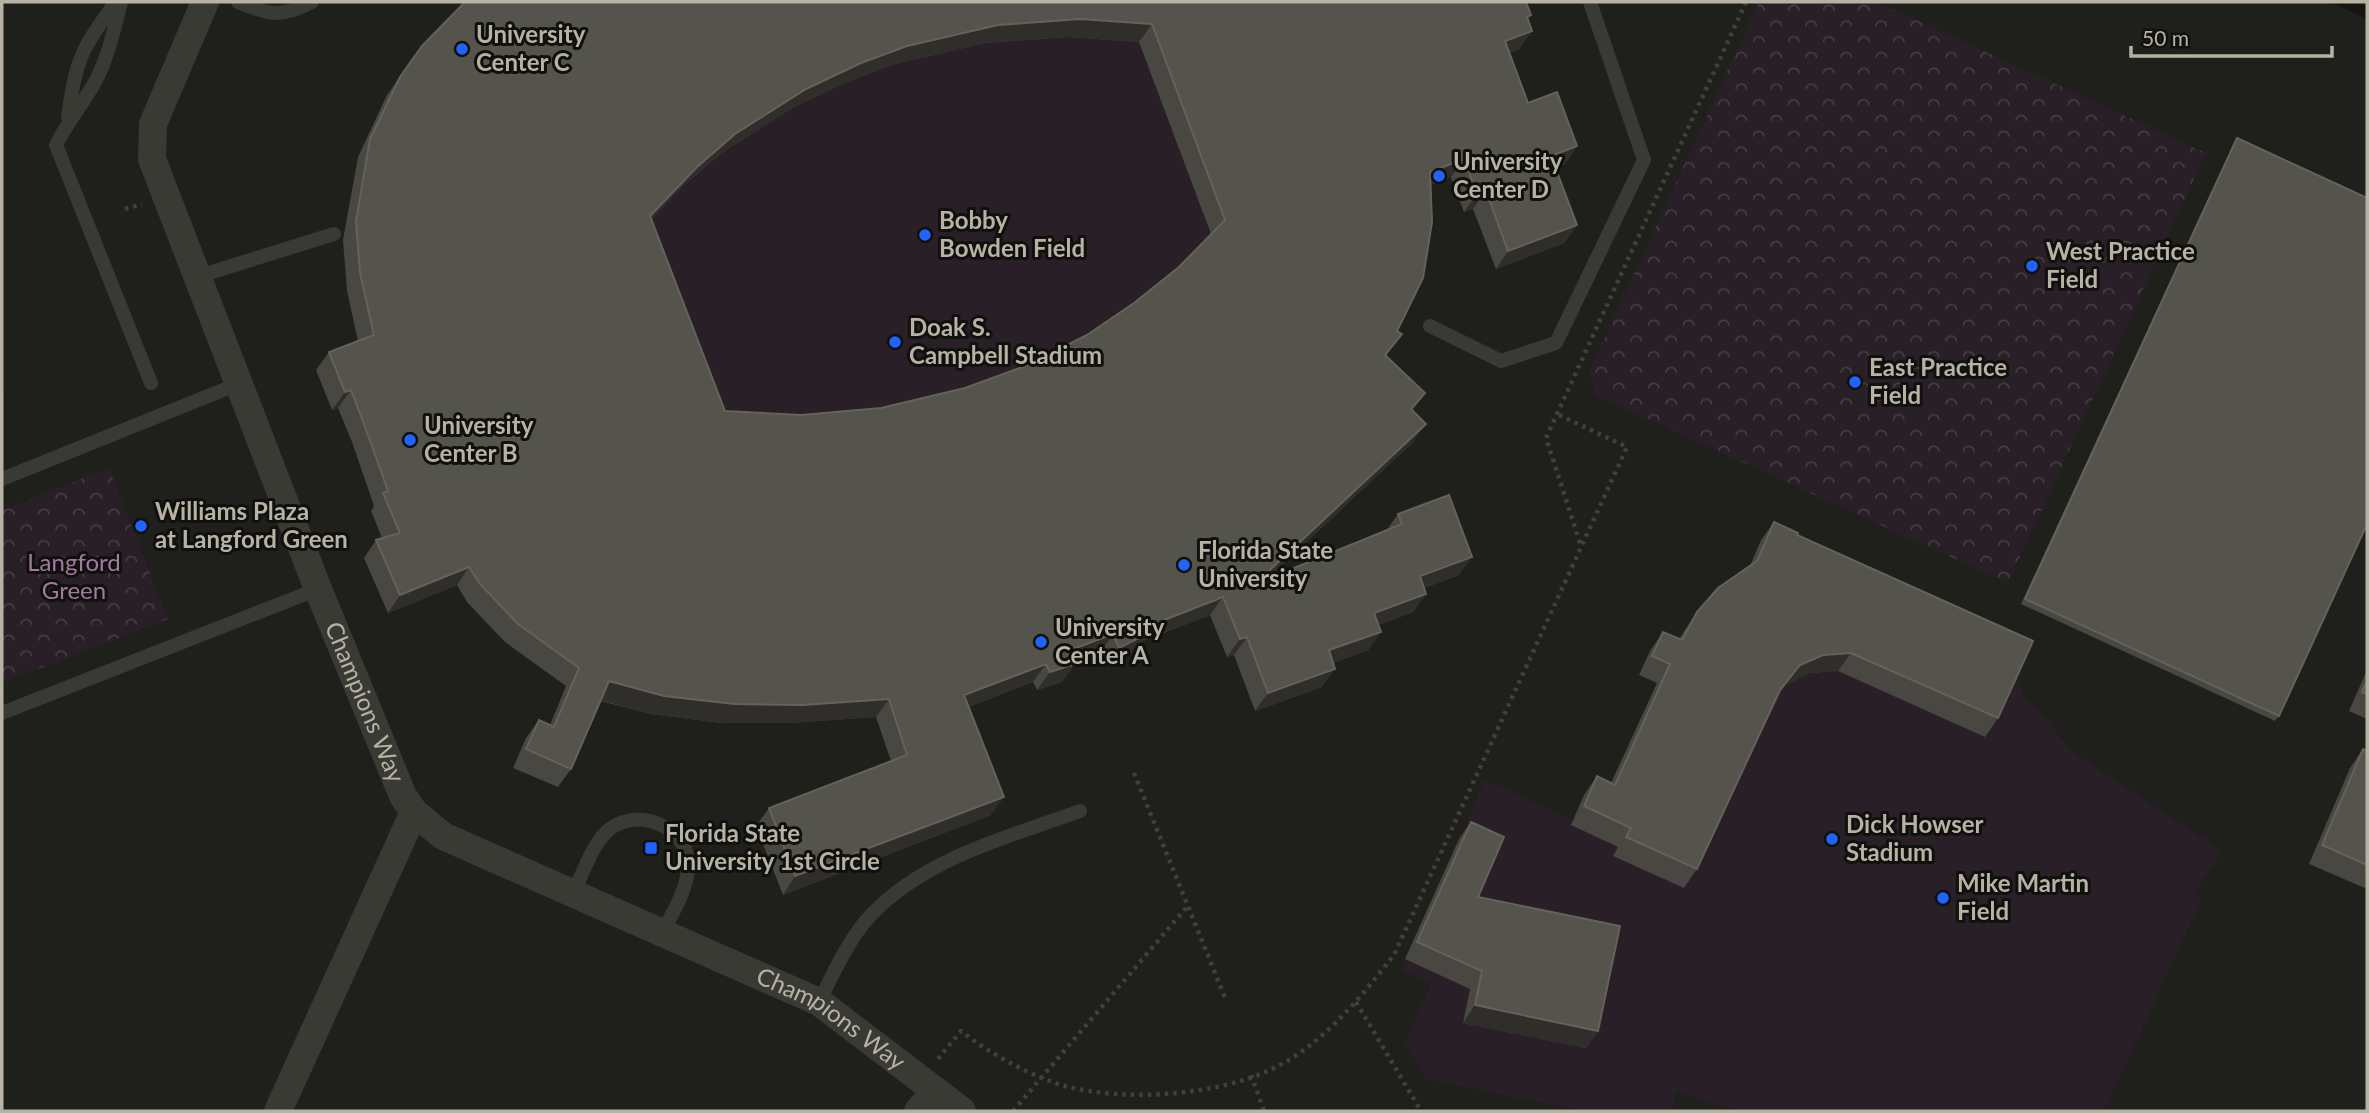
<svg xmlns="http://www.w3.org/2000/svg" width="2369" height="1113" font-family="Lato,sans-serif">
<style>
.built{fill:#1f1f1c}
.grass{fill:#281f27}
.forest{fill:url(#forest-crowns)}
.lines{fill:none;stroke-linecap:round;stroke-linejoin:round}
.path{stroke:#42403a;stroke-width:4.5;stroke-dasharray:3.5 5;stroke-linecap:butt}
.service{stroke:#3a3a34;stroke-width:14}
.minor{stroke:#3a3a34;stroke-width:28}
.wall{fill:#484741;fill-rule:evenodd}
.shaded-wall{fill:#2f2e2a}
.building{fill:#54534c;stroke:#64625a;stroke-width:2;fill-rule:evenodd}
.poi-dot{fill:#2163ff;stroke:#10100e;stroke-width:2.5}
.labels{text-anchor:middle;stroke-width:6;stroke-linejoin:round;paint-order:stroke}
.poi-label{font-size:24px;font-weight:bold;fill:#b7b2a4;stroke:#10100e;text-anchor:start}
.park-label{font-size:24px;fill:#a3799f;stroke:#10100e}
.street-label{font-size:24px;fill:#b7b2a4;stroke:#10100e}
</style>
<defs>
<pattern id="forest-crowns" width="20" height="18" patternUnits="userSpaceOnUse" patternTransform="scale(1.75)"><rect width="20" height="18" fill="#281f27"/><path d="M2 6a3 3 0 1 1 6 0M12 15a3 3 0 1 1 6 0" fill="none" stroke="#453d43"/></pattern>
</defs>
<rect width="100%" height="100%" fill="#151513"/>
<path class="built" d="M4,2H2330L2367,19V1111H2Z"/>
<g class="grass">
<path d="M555,2H1261L1318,306L1389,352L1372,373L1092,595L390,289Z"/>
<path d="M1684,631L2015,668L2024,696L2075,753L2223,851L2195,893L2201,901L2104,1111H1738L1676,1092L1671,1111H1583L1425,1079L1405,1042L1431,984L1401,970L1485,780L1589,827Z"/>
</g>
<g class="forest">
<path d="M1759,2H1877L2206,153L2008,583L1595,395L1589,372Z"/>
<path d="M109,468L168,619L2,683V510Z"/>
</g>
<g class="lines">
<g class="path">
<path d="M125,209L142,204"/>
<path d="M1580,543L1546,438L1746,2"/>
<path d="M1134,773L1226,1000"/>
<path d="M1356,1002L1421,1111"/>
<path d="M938,1059L961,1031C989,1053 1030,1076 1065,1086C1125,1102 1213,1096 1270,1070C1322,1046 1360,998 1394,955L1627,447L1557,414"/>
<path d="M1251,1075L1264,1111"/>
<path d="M1013,1111L1186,908"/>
</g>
<g class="service">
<path d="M121,2C114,29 109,55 96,80C84,103 67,122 56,145L151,383"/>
<path d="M238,2C269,15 281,18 312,2"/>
<path d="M68,118C75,60 82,48 116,2"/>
<path d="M196,277L334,234"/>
<path d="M1430,326L1501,361L1556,343L1644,160L1590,2"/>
<path d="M2,479L238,384"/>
<path d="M2,713L318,589"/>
<path d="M573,893C583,874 593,841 611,828C641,806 692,830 688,869C686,892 673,912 662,933"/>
<path d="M819,1002C833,974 849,938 871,915C925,858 1008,837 1080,811"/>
</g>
<g class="minor">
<path id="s1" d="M205,2L153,124L152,159L318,589L403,796L414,812L443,836L819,1002L962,1111"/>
<path d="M278,1111L414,812"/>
<path d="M918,1111L936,1091"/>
</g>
</g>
<g class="wall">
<path d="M465,2L1528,20L1532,31L1519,49L1509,53L1528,103L1577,146L1565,164L1555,167L1577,225L1564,243L1496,269L1473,209L1464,212L1451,177L1430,185L1397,331L1386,356L1413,411V442L1267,579L1386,531L1398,514L1459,575L1424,588L1426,594L1413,612L1378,625L1381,632L1368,650L1333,663L1322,687L1255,711L1234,655L1227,657L1210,615L1138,643L1130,654L1106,666L1101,652L1074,662L1062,682L1037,690L1033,682L968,707L991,815L783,895L756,826L769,808L891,761L876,717L790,723H722L651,714L601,701L571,769L558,787L513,768L526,738L539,720L550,725L566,686L505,642L467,602L457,585L388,613L364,558L376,540L382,538L371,511L374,506L352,442L338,408L332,410L316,370L329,352L358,341L347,291L343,240L358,157L387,95L422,46ZM1068,37L1139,42L1211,234L1179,267L1134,303L1087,335L1028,365L965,388L881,408L801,415L725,411L652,219L684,185L723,152L794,107L849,81L895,64L985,43Z"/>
<path d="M2237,138L2279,716L2275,721L2021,604L2234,143Z"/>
<path d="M1774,522L1797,535L1998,718L1985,737L1838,671L1810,673L1787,684L1777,696L1697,869L1684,888L1613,856L1618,847L1571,825L1584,795L1597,776L1611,783L1657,683L1639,675L1650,651L1663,632L1679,639L1697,612L1750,566L1761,540Z"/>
<path d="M2367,670V719L2349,711Z"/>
<path d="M2363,749L2367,751V889L2309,864L2350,768Z"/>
<path d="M1471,822L1478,897L1598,1031L1586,1048L1463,1023L1470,989L1405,959L1459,839Z"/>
</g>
<g class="shaded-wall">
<path d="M1080,19L1152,24L1139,42L1068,37L985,43L895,64L849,81L794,107L723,152L684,185L638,234L650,216L697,167L735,134L806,89L861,63L907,46L998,25Z"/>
<path d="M1532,31L1519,49L1492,59L1505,41Z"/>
<path d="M1577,146L1565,164L1538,174L1551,156Z"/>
<path d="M1464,159L1451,177L1417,190L1430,172Z"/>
<path d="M1486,191L1473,209L1464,212L1477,194Z"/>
<path d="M1577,225L1564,243L1496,269L1508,251Z"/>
<path d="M351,390L338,408L332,410L345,392Z"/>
<path d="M1425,393L1413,411L1411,409Z"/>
<path d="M1426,424L1413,442L1242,602L1255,584Z"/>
<path d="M1472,557L1459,575L1407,594L1420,576Z"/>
<path d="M469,567L457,585L388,613L400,595Z"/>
<path d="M1426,594L1413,612L1361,631L1374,613Z"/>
<path d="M1223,597L1210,615L1138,643L1130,654L1106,666L1119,648L1141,629Z"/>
<path d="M1381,632L1368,650L1316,669L1329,650Z"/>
<path d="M1113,634L1101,652L1055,669L1068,651Z"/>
<path d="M1247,637L1234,655L1227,657L1240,639Z"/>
<path d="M1851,653L1838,671L1810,673L1787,684L1766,709L1800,665L1823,655Z"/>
<path d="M1046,664L1033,682L951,713L964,695Z"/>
<path d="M1075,664L1062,682L1037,690L1050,672Z"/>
<path d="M1335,669L1322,687L1255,711L1268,693Z"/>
<path d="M609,681L889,699L876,717L790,723H722L651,714L597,699Z"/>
<path d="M1004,797L991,815L783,895L795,876Z"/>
<path d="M1475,1005L1598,1031L1586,1048L1463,1023Z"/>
</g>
<g class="building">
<path d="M465,2H1526L1531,15L1527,17L1532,31L1505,41L1528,103L1557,92L1577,146L1551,156L1577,225L1508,251L1486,191L1477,194L1464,159L1430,172L1432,222L1423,278L1397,331L1402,334L1385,355L1425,393L1411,409L1426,424L1255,584L1402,524L1398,514L1449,495L1472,557L1420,576L1426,594L1374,613L1381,632L1329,650L1335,669L1268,693L1247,637L1240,639L1223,597L1141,629L1143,636L1119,648L1113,634L1068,651L1075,664L1050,672L1046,664L964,695L1004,797L795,876L769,808L907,755L889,699L803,705L734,704L664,696L609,681L571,769L526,749L539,720L554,727L579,668L518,624L480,584L469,567L400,595L376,540L400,533L383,493L388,491L364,424L351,390L345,392L329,352L374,335L360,273L356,221L370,139L400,77L422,46ZM1080,19L1152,24L1225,220L1179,267L1134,303L1087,335L1028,365L965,388L881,408L801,415L725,411L650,216L697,167L735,134L806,89L861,63L907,46L998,25Z"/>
<path d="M2237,138L2367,198V524L2279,716L2025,599Z"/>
<path d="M1774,522L1798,533L1797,535L2033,641L1998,718L1851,653L1823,655L1800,665L1780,690L1697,869L1626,837L1631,828L1584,806L1597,776L1615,785L1670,664L1652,656L1663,632L1682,640L1697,612L1718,588L1757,561Z"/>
<path d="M2367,681V694L2362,692Z"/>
<path d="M2363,749L2367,751V865L2322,845Z"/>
<path d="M1471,822L1504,837L1478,897L1620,926L1598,1031L1475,1005L1482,971L1417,942Z"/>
</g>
<g class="poi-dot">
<circle cx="462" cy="49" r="7"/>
<circle cx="1439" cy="176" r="7"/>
<circle cx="925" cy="235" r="7"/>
<circle cx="2032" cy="266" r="7"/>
<circle cx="895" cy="342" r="7"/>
<circle cx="1855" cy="382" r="7"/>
<circle cx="410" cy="440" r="7"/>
<circle cx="141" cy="526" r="7"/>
<circle cx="1184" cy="565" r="7"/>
<circle cx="1041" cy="642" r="7"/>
<circle cx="1832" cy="839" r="7"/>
<rect x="644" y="841" width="14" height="14" rx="3.5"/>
<circle cx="1943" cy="898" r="7"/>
</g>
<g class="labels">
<g class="poi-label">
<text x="476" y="43">University<tspan x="476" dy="28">Center C</tspan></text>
<text x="1453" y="170">University<tspan x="1453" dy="28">Center D</tspan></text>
<text x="939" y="229">Bobby<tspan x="939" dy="28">Bowden Field</tspan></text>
<text x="2046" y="260">West Practice<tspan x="2046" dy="28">Field</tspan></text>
<text x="909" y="336">Doak S.<tspan x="909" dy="28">Campbell Stadium</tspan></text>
<text x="1869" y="376">East Practice<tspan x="1869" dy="28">Field</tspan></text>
<text x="424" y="434">University<tspan x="424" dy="28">Center B</tspan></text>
<text x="155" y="520">Williams Plaza<tspan x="155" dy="28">at Langford Green</tspan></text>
<text x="1198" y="559">Florida State<tspan x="1198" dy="28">University</tspan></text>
<text x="1055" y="636">University<tspan x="1055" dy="28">Center A</tspan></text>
<text x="1846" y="833">Dick Howser<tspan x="1846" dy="28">Stadium</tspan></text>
<text x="665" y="842">Florida State<tspan x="665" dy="28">University 1st Circle</tspan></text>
<text x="1957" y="892">Mike Martin<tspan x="1957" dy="28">Field</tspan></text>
</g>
<g class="park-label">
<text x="74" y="571">Langford<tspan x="74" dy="28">Green</tspan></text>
</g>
<g class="street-label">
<text dy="8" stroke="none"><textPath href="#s1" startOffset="751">Champions Way</textPath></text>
<text dy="8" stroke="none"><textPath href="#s1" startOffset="1339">Champions Way</textPath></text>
</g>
</g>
<rect width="2369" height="1113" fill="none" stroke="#b7b2a4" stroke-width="7"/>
<path d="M2131 46v10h201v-10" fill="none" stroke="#b7b2a4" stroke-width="3.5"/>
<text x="2142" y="46" font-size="21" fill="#b7b2a4" stroke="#10100e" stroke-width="5" paint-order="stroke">50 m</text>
</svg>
